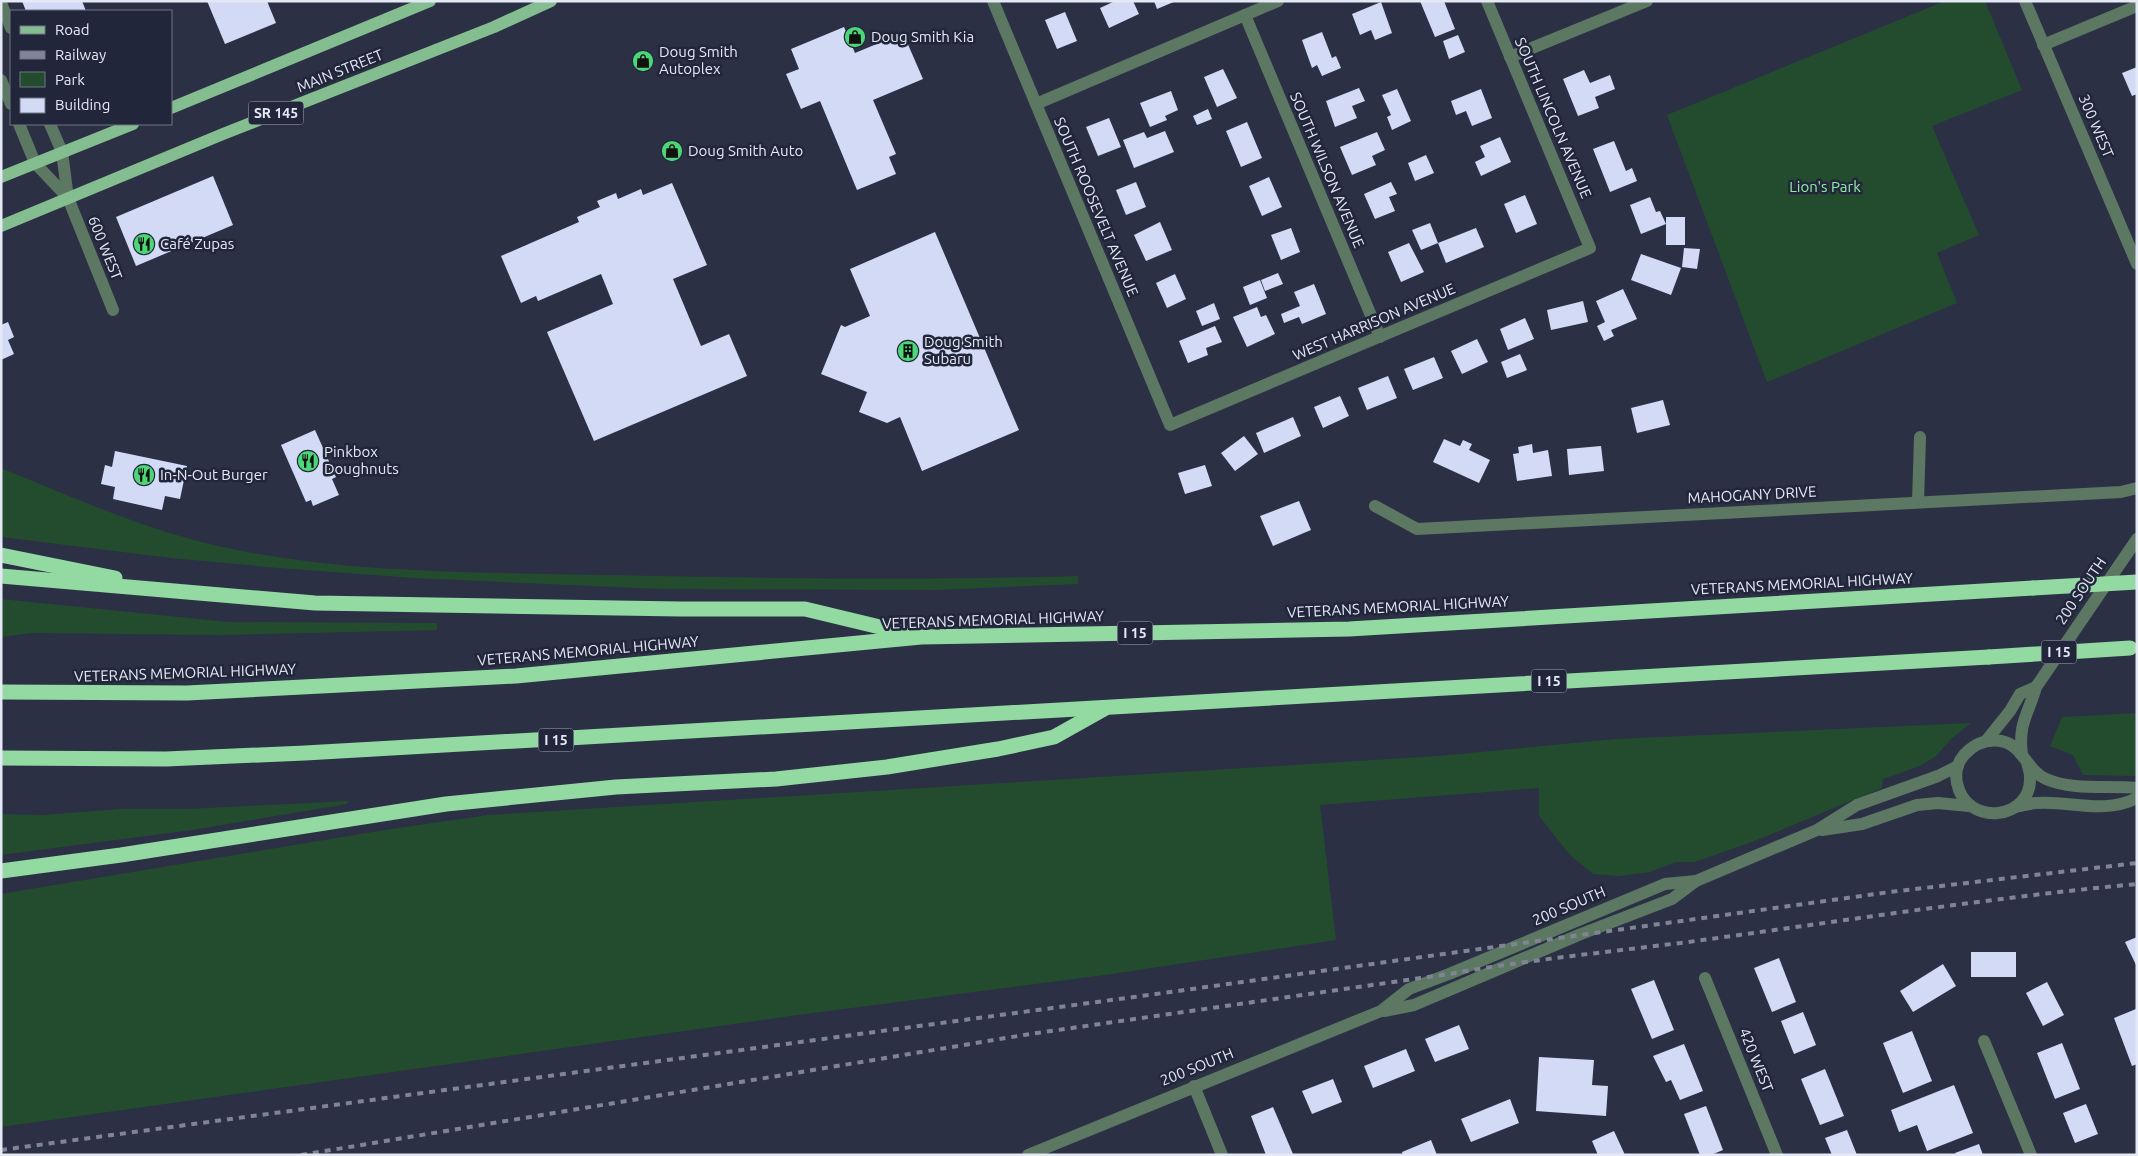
<svg xmlns="http://www.w3.org/2000/svg" width="2138" height="1156" font-family="Ubuntu,sans-serif">
<style>
.green{fill:#234c2e}
.building{fill:#d3daf6}
.lines{fill:none;stroke-linecap:round;stroke-linejoin:round}
.minor{stroke:#5c7862;stroke-width:12}
.major{stroke:#84bd90;stroke-width:12}
.highway{stroke:#93d9a2;stroke-width:15}
.rail{stroke:#808495;stroke-width:4;stroke-dasharray:6 6;stroke-linecap:butt}
.highway-bridge{stroke:#93d9a2;stroke-width:15}
.labels{text-anchor:middle;stroke-width:5;stroke-linejoin:round;paint-order:stroke}
.shield{fill:#22263b;stroke:#aaaebe;stroke-width:1}
.shield-label{font-size:14px;font-weight:bold;fill:#e5e9f6}
.poi-label{font-size:15px;fill:#e5e9f6;stroke:#22263b;text-anchor:start}
.street-label{font-size:15px;fill:#e5e9f6;stroke:#22263b}
.park-label{font-size:15px;fill:#91efa6;stroke:#22263b}
</style>
<rect width="100%" height="100%" fill="#2b3045"/>
<g class="green">
<path d="M1945,1H1985L2022,90L1932,126L1979,235L1937,253L1957,303L1767,382L1667,115Z"/>
<path d="M1,468C72,497 143,529 218,546C345,574 476,572 606,575C763,578 921,581 1078,576V584L936,590L660,589L414,578L279,568L171,558L1,537Z"/>
<path d="M1,599L228,622L437,623V630L220,635L31,633L1,637Z"/>
<path d="M2137,713V776L2083,775L2073,755L2050,746L2062,717Z"/>
<path d="M1971,723L1951,739L1936,756L1920,766L1883,779L1882,788L1757,840L1695,862H1676L1650,872L1619,876L1593,874L1570,855L1539,816V788L1320,805L1336,940L1112,974L798,1015L1,1127V894L385,830L488,815L1438,756L1617,739Z"/>
<path d="M348,801L347,804L192,830L1,855V814L43,815L120,809H188Z"/>
</g>
<g class="building">
<path d="M22,1H82L86,11H26Z"/>
<path d="M207,1H267L276,23L225,44Z"/>
<path d="M1115,1H1133L1139,14L1109,28L1100,8Z"/>
<path d="M1154,1H1176L1157,9Z"/>
<path d="M1420,1H1444L1455,29L1435,37Z"/>
<path d="M1381,2L1392,33L1375,40L1371,30L1360,35L1352,14Z"/>
<path d="M1065,12L1077,41L1057,49L1045,20Z"/>
<path d="M844,27L855,53L903,33L923,79L873,100L896,154L889,157L896,174L857,190L820,101L801,109L786,74L799,69L791,49Z"/>
<path d="M1322,32L1332,58L1336,56L1341,68L1322,76L1317,65L1312,68L1302,40Z"/>
<path d="M1458,35L1465,52L1449,59L1443,41Z"/>
<path d="M2137,67V94L2132,96L2122,73Z"/>
<path d="M1223,69L1237,98L1217,107L1204,77Z"/>
<path d="M1584,70L1590,83L1610,75L1615,89L1595,97L1599,108L1578,116L1563,79Z"/>
<path d="M1359,88L1365,101L1352,106L1357,118L1335,127L1326,101Z"/>
<path d="M1397,89L1411,121L1392,130L1387,117L1391,115L1382,95Z"/>
<path d="M1481,89L1492,118L1472,126L1466,111L1456,115L1451,101Z"/>
<path d="M1171,91L1178,110L1165,116L1167,120L1150,127L1140,103Z"/>
<path d="M1208,109L1212,119L1197,125L1193,116Z"/>
<path d="M1109,118L1121,147L1098,156L1086,127Z"/>
<path d="M1247,122L1262,158L1241,167L1226,131Z"/>
<path d="M1165,131L1174,152L1134,168L1123,140L1144,132L1147,138Z"/>
<path d="M1377,132L1385,150L1372,156L1376,165L1352,175L1340,147Z"/>
<path d="M1500,137L1511,162L1481,176L1475,162L1485,157L1480,146Z"/>
<path d="M1614,141L1626,171L1632,168L1637,181L1610,192L1593,149Z"/>
<path d="M1426,155L1434,173L1415,181L1408,163Z"/>
<path d="M213,176L233,225L136,266L116,217Z"/>
<path d="M1269,177L1282,207L1262,216L1249,186Z"/>
<path d="M1136,182L1146,207L1126,215L1116,190Z"/>
<path d="M1391,182L1397,194L1389,197L1395,211L1375,219L1364,194Z"/>
<path d="M672,183L707,265L673,279L701,346L729,334L747,376L594,441L547,332L613,304L601,274L538,301L536,296L521,303L501,256L579,222L577,217L600,207L597,201L616,193L618,199L641,189L643,195Z"/>
<path d="M1525,195L1537,224L1516,233L1504,204Z"/>
<path d="M1650,197L1656,212L1660,211L1666,224L1641,234L1630,205Z"/>
<rect x="1666" y="217" width="19" height="28"/>
<path d="M1160,222L1172,250L1146,261L1134,235Z"/>
<path d="M1430,223L1438,243L1421,250L1412,230Z"/>
<path d="M1291,228L1300,252L1281,260L1271,235Z"/>
<path d="M1476,228L1484,247L1446,263L1438,243Z"/>
<path d="M935,232L1019,430L922,471L900,417L887,423L859,412L867,392L821,374L841,325L845,327L870,316L850,269Z"/>
<path d="M1409,243L1424,272L1401,282L1388,252Z"/>
<path d="M1684,248L1700,249L1697,269L1682,267Z"/>
<path d="M1641,254L1681,268L1671,295L1631,280Z"/>
<path d="M1278,273L1283,284L1265,291L1261,280Z"/>
<path d="M1175,274L1186,299L1167,308L1156,283Z"/>
<path d="M1260,280L1267,298L1250,305L1243,287Z"/>
<path d="M1314,284L1326,314L1302,324L1299,317L1284,323L1281,314L1300,306L1294,292Z"/>
<path d="M1623,289L1637,319L1611,330L1614,336L1604,341L1597,326L1605,322L1596,301Z"/>
<path d="M1583,301L1588,322L1551,330L1547,310Z"/>
<path d="M1214,303L1220,319L1202,326L1196,311Z"/>
<path d="M1257,307L1261,317L1266,315L1275,334L1247,347L1233,317Z"/>
<path d="M1525,318L1534,339L1508,350L1500,329Z"/>
<path d="M8,322L14,337L8,340L14,354L1,360V325Z"/>
<path d="M1215,326L1222,342L1206,348L1208,355L1188,363L1179,341Z"/>
<path d="M1477,339L1488,362L1462,374L1451,351Z"/>
<path d="M1520,354L1527,370L1507,378L1501,362Z"/>
<path d="M1434,357L1443,378L1413,390L1404,369Z"/>
<path d="M1388,376L1397,398L1367,410L1358,388Z"/>
<path d="M1340,396L1349,416L1323,428L1314,407Z"/>
<path d="M1663,400L1670,425L1637,433L1631,408Z"/>
<path d="M1293,417L1301,436L1264,453L1256,433Z"/>
<path d="M315,430L336,477L332,479L339,495L313,506L311,500L306,502L281,445Z"/>
<path d="M1244,436L1258,454L1235,471L1221,453Z"/>
<path d="M1444,439L1460,446L1463,440L1472,444L1469,450L1490,460L1479,483L1433,462Z"/>
<path d="M1532,444L1533,453L1548,450L1552,476L1517,481L1513,454L1519,453L1518,447Z"/>
<path d="M1601,446L1604,471L1569,475L1567,449Z"/>
<path d="M115,451L187,466L180,499L165,496L162,510L113,499L115,487L101,484L105,465L112,467Z"/>
<path d="M1205,465L1212,486L1185,494L1178,473Z"/>
<path d="M1299,501L1311,530L1273,546L1260,516Z"/>
<path d="M2137,937V967L2125,942Z"/>
<rect x="1971" y="952" width="45" height="25"/>
<path d="M1779,958L1796,1002L1772,1012L1754,968Z"/>
<path d="M1943,964L1956,986L1913,1012L1900,991Z"/>
<path d="M1654,980L1674,1030L1652,1039L1631,989Z"/>
<path d="M2047,982L2064,1015L2043,1026L2026,993Z"/>
<path d="M2136,1009L2137,1064L2132,1066L2114,1018Z"/>
<path d="M1803,1012L1816,1045L1794,1054L1781,1021Z"/>
<path d="M1459,1025L1469,1049L1435,1062L1425,1039Z"/>
<path d="M1912,1031L1932,1081L1903,1093L1883,1043Z"/>
<path d="M2062,1043L2080,1089L2055,1099L2037,1053Z"/>
<path d="M1684,1044L1703,1091L1680,1100L1671,1080L1666,1082L1653,1056Z"/>
<path d="M1406,1049L1415,1071L1373,1088L1364,1066Z"/>
<path d="M1539,1057L1594,1060L1592,1085L1608,1086L1606,1116L1536,1111Z"/>
<path d="M1825,1069L1844,1116L1820,1125L1801,1079Z"/>
<path d="M1333,1079L1342,1102L1312,1114L1302,1091Z"/>
<path d="M1954,1085L1973,1133L1927,1151L1917,1125L1899,1132L1891,1110Z"/>
<path d="M1510,1099L1519,1123L1471,1142L1461,1119Z"/>
<path d="M2086,1104L2098,1134L2075,1143L2063,1113Z"/>
<path d="M1706,1106L1723,1150L1711,1155H1700L1684,1114Z"/>
<path d="M1273,1107L1293,1154L1291,1155H1266L1251,1116Z"/>
<path d="M1847,1130L1857,1155H1832L1825,1138Z"/>
<path d="M1614,1131L1625,1155H1598L1592,1141Z"/>
<path d="M1431,1140L1437,1155H1403L1402,1152Z"/>
<path d="M1979,1144L1983,1155H1956L1955,1153Z"/>
</g>
<g class="lines">
<g class="minor">
<path d="M993,1L1170,425L1590,248L1487,1"/>
<path d="M2025,1L2137,264"/>
<path d="M1,3L11,28"/>
<path d="M1245,15L1380,337"/>
<path d="M2043,45L2137,6"/>
<path d="M1510,57L1647,1"/>
<path d="M1,80L11,104"/>
<path d="M1036,104L1278,1"/>
<path d="M19,124L35,163L68,198"/>
<path d="M50,124L62,152L68,198L113,310"/>
<path d="M1918,502L1920,437"/>
<path d="M1375,506L1417,529L2121,492L2137,488"/>
<path d="M1986,741L2010,711L2020,694L2036,687"/>
<path d="M2022,755C2018,723 2028,715 2036,687L2137,539"/>
<path d="M2027,762C2028,767 2030,772 2030,777C2032,820 1966,828 1957,783C1955,773 1957,763 1964,755C1974,744 1986,739 2001,741C2023,745 2027,771 2046,779C2074,791 2107,785 2137,788"/>
<path d="M2015,807C2022,806 2028,804 2035,803C2069,800 2103,815 2137,798"/>
<path d="M1822,830L1862,824L1917,805L1938,803L1969,806"/>
<path d="M1705,978L1777,1155"/>
<path d="M1384,1011L1414,1005L1581,934L1672,899L1696,881L1817,830L1857,805L1938,776L1958,766"/>
<path d="M1984,1041L2031,1155"/>
<path d="M1194,1086L1222,1155"/>
<path d="M1028,1155L1381,1011L1409,989L1449,974L1665,884L1696,881"/>
</g>
<g class="major">
<path d="M171,108L430,1"/>
<path d="M1,177L133,124"/>
<path d="M1,226L223,134L494,27L551,1"/>
</g>
<g class="highway">
<path d="M1,555L115,578"/>
<path d="M1,576L315,603L680,609H805L909,634"/>
<path d="M1,692L187,693L516,676L921,637L1349,629L2033,588"/>
<path d="M1,758L166,759L305,753L1989,657"/>
<path d="M1,871L121,855L446,804L616,787L776,779L887,767L998,749L1054,737L1104,709"/>
</g>
<g class="rail">
<path d="M1,1150L1156,994L1890,892L2137,863"/>
<path d="M301,1155L1030,1034L1449,974C1528,960 1608,952 1688,942C1837,922 1986,898 2137,884"/>
</g>
<g class="highway-bridge">
<path d="M2033,588L2137,582"/>
<path d="M1989,657L2130,648"/>
</g>
</g>
<defs>
<g id="shop-disc" transform="scale(1.125)"><circle r="9.5" fill="#4cd677" stroke="#22263b"/><path d="M-5-2.5h2.3a2.7 3.5 0 0 1 5.4 0H5L5.5 6h-11ZM-1.5-2.5h3a1.5 2.3 0 0 0-3 0Z" fill="#111"/></g>
<g id="restaurant-disc" transform="scale(1.125)"><circle r="9.5" fill="#4cd677" stroke="#22263b"/><path d="M-5-6h1v4h1v-4h1v4h1v-4h1v5L-1.5 .5V6h-2V.5L-5-1ZM5-6V6H3V1.5H1.5Q1.5-4 5-6Z" fill="#111"/></g>
<g id="building-disc" transform="scale(1.125)"><circle r="9.5" fill="#4cd677" stroke="#22263b"/><path d="M-4-6H4V6H1V3H-1V6H-4ZM-2.5-4.3h1.7v1.8h-1.7ZM.8-4.3h1.7v1.8H.8ZM-2.5-1h1.7V.8h-1.7ZM.8-1h1.7V.8H.8Z" fill="#111"/></g>
</defs>
<g fill-rule="evenodd">
<use href="#shop-disc" x="855" y="37"/>
<use href="#shop-disc" x="643" y="61"/>
<use href="#shop-disc" x="672" y="151"/>
<use href="#restaurant-disc" x="144" y="244"/>
<use href="#building-disc" x="908" y="351"/>
<use href="#restaurant-disc" x="308" y="461"/>
<use href="#restaurant-disc" x="144" y="475"/>
</g>
<g class="labels">
<g class="shield">
<rect x="248.5" y="101.5" width="55" height="23" rx="4"/>
<rect x="1117.5" y="621.5" width="35" height="23" rx="4"/>
<rect x="2041.5" y="640.5" width="35" height="23" rx="4"/>
<rect x="1531.5" y="669.5" width="35" height="23" rx="4"/>
<rect x="538.5" y="728.5" width="35" height="23" rx="4"/>
</g>
<g class="shield-label">
<text x="276" y="118">SR 145</text>
<text x="1135" y="638">I 15</text>
<text x="2059" y="657">I 15</text>
<text x="1549" y="686">I 15</text>
<text x="556" y="745">I 15</text>
</g>
<g class="poi-label">
<text x="871" y="42">Doug Smith Kia</text>
<text x="659" y="57">Doug Smith<tspan x="659" dy="17">Autoplex</tspan></text>
<text x="688" y="156">Doug Smith Auto</text>
<text x="160" y="249">Café Zupas</text>
<text x="924" y="347">Doug Smith<tspan x="924" dy="17">Subaru</tspan></text>
<text x="324" y="457">Pinkbox<tspan x="324" dy="17">Doughnuts</tspan></text>
<text x="160" y="480">In-N-Out Burger</text>
</g>
<g class="street-label">
<text transform="translate(340 71) rotate(-22)" y="5">MAIN STREET</text>
<text transform="translate(1553 118) rotate(67)" y="5">SOUTH LINCOLN AVENUE</text>
<text transform="translate(2096 126) rotate(67)" y="5">300 WEST</text>
<text transform="translate(1327 170) rotate(67)" y="5">SOUTH WILSON AVENUE</text>
<text transform="translate(1096 207) rotate(67)" y="5">SOUTH ROOSEVELT AVENUE</text>
<text transform="translate(105 248) rotate(68)" y="5">600 WEST</text>
<text transform="translate(1374 322) rotate(-23)" y="5">WEST HARRISON AVENUE</text>
<text transform="translate(1752 495) rotate(-3)" y="5">MAHOGANY DRIVE</text>
<text transform="translate(1802 584) rotate(-3)" y="5">VETERANS MEMORIAL HIGHWAY</text>
<text transform="translate(2081 591) rotate(-56)" y="5">200 SOUTH</text>
<text transform="translate(1398 607) rotate(-3)" y="5">VETERANS MEMORIAL HIGHWAY</text>
<text transform="translate(993 620) rotate(-2)" y="5">VETERANS MEMORIAL HIGHWAY</text>
<text transform="translate(588 651) rotate(-5)" y="5">VETERANS MEMORIAL HIGHWAY</text>
<text transform="translate(185 673) rotate(-2)" y="5">VETERANS MEMORIAL HIGHWAY</text>
<text transform="translate(1569 906) rotate(-23)" y="5">200 SOUTH</text>
<text transform="translate(1756 1060) rotate(68)" y="5">420 WEST</text>
<text transform="translate(1197 1067) rotate(-22)" y="5">200 SOUTH</text>
</g>
<g class="park-label">
<text x="1825" y="192">Lion's Park</text>
</g>
</g>
<rect width="2138" height="1156" fill="none" stroke="#e5e9f6" stroke-width="5"/>
<rect x="10" y="10" width="162" height="115" fill="#22263b" stroke="#707486"/>
<rect x="20" y="26" width="25" height="8" fill="#84bd90" stroke="#707486"/>
<text x="55" y="35" font-size="15" fill="#e5e9f6">Road</text>
<rect x="20" y="51" width="25" height="8" fill="#808495" stroke="#707486"/>
<text x="55" y="60" font-size="15" fill="#e5e9f6">Railway</text>
<rect x="20" y="72" width="25" height="15" fill="#234c2e" stroke="#707486"/>
<text x="55" y="85" font-size="15" fill="#e5e9f6">Park</text>
<rect x="20" y="98" width="25" height="15" fill="#d3daf6" stroke="#707486"/>
<text x="55" y="110" font-size="15" fill="#e5e9f6">Building</text>
</svg>
